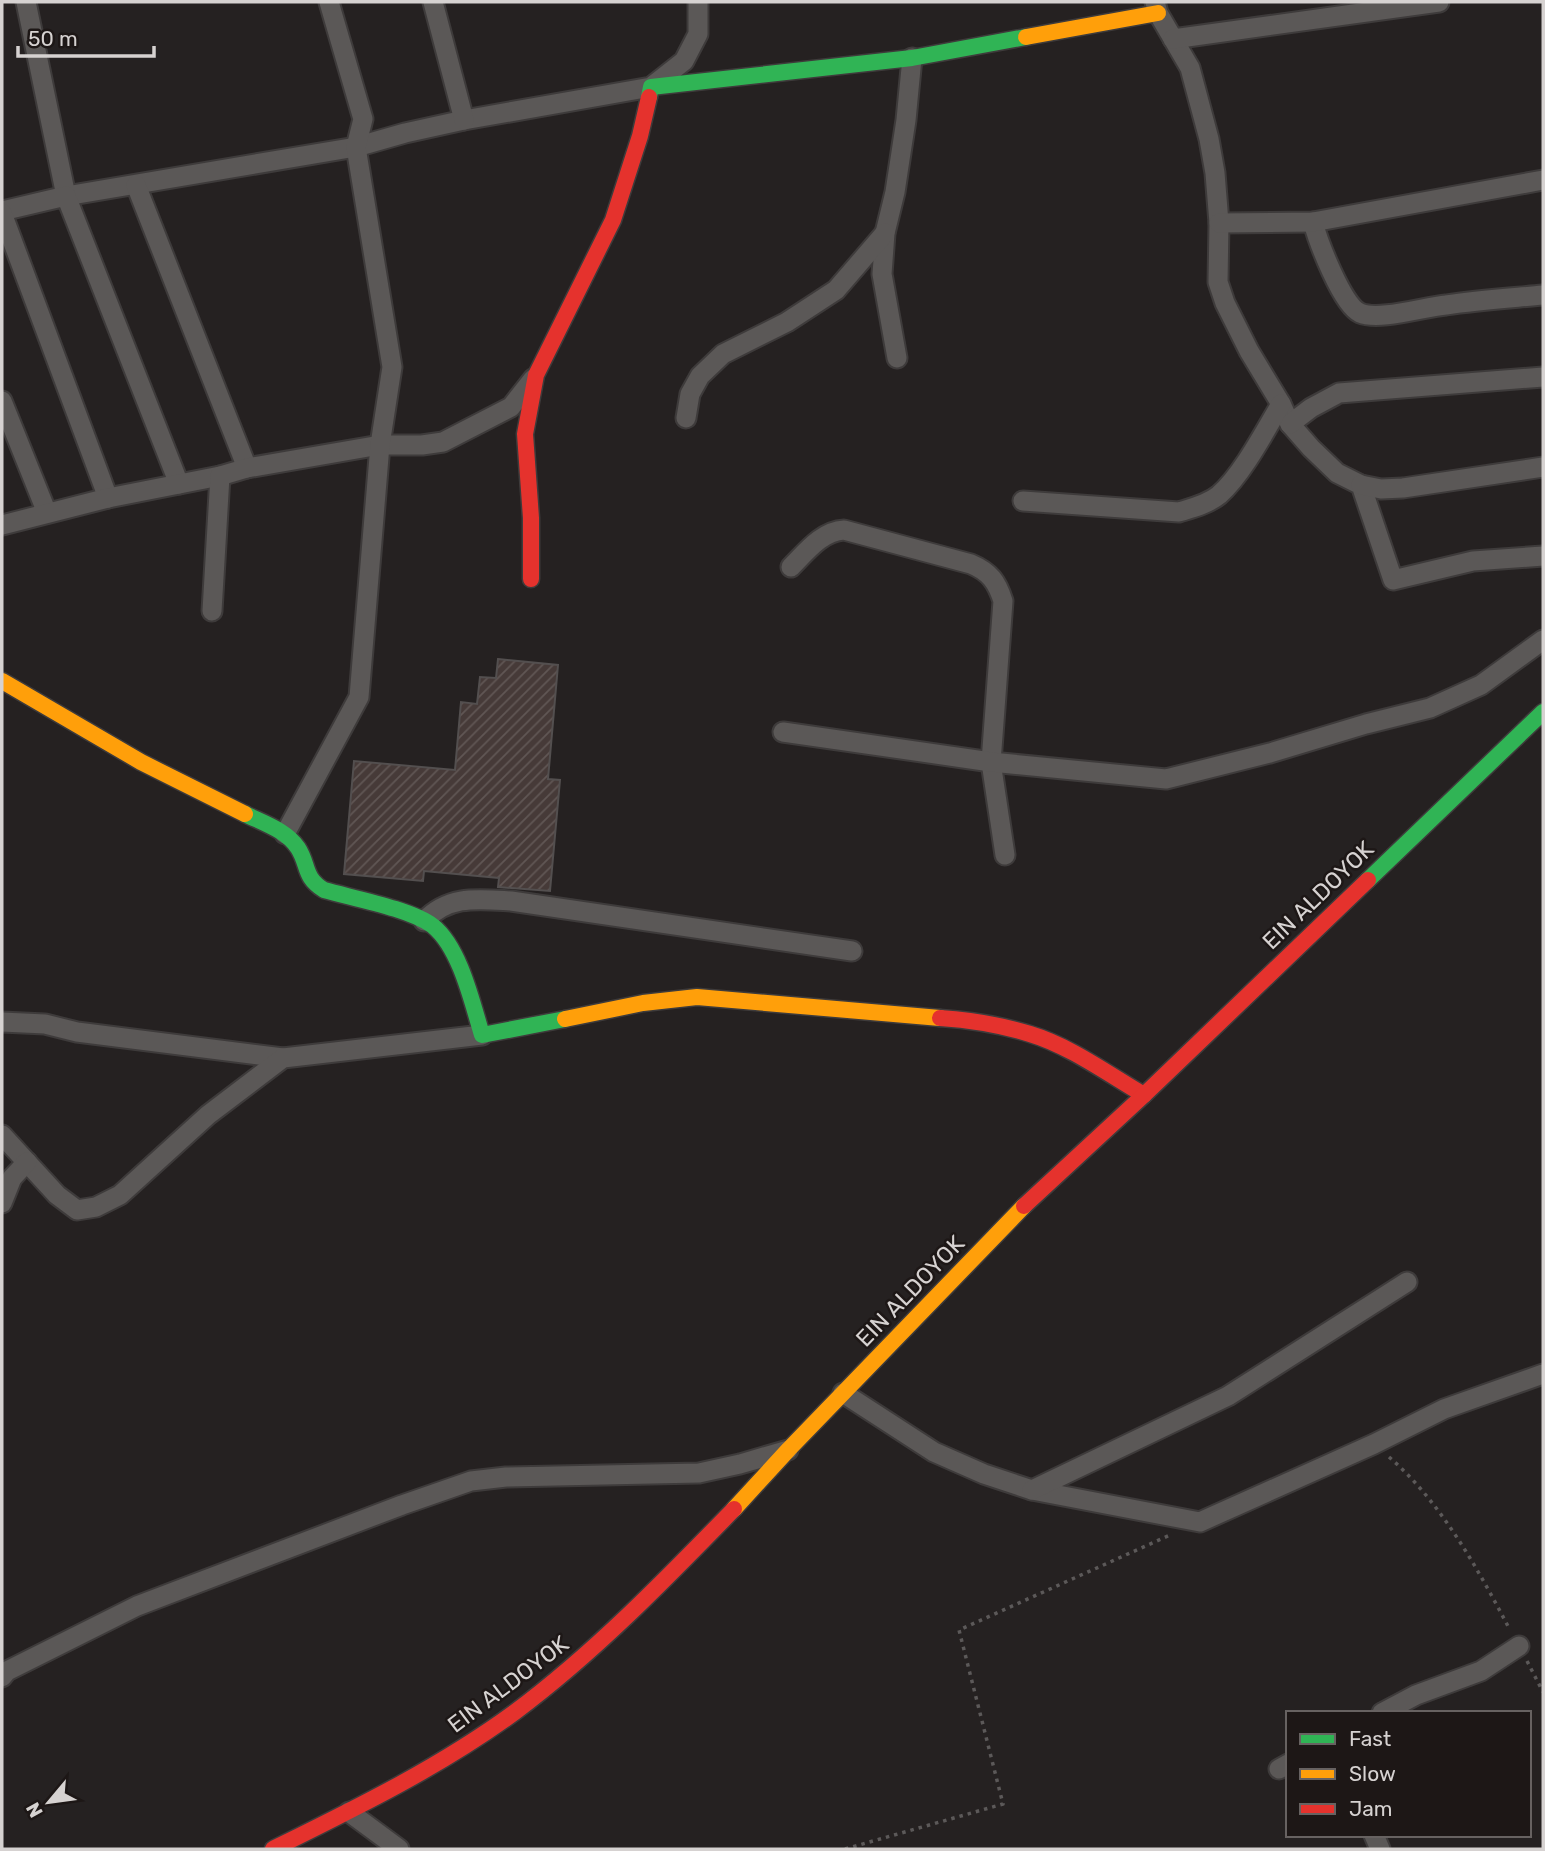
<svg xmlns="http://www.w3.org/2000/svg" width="1545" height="1851" font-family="Rubik,sans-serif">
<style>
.building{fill:url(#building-hatch);stroke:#534f4f;stroke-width:2}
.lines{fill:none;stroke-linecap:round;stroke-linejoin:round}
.street-casing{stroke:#3e3b3b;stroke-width:23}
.fast-casing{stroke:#3e3b3b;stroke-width:19}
.slow-casing{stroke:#3e3b3b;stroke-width:19}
.jam-casing{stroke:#3e3b3b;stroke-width:19}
.path{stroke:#5c5959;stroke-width:3.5;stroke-dasharray:3.5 5;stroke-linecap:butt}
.street{stroke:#5b5857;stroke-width:19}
.fast{stroke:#30b455;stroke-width:16}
.slow{stroke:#ff9f0a;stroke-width:16}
.jam{stroke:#e5322d;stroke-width:16}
.labels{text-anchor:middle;stroke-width:5;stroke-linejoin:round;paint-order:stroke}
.street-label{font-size:23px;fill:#d6d2d1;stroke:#1d1716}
</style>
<defs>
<pattern id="building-hatch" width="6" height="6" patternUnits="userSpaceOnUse" patternTransform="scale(1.75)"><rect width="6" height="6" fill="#463a38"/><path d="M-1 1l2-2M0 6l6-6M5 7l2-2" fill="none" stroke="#605654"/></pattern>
</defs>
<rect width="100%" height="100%" fill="#252121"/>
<path class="building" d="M498,659L558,665L548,779L560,780L550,891L498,887L499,878L424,871L423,881L344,874L354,761L455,770L461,702L477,704L480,677L496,678Z"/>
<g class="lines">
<g class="street-casing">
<g id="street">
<path d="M26,2L66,196L356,147L405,133L464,120L651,87L684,61L698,34V2"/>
<path d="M433,2L464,120"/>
<path d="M1155,2L1158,13L1190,68L1209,139L1215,173L1219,223L1218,282L1225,303L1249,351L1281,404L1290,424L1311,448L1337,473L1361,485L1393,580L1473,561L1543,556"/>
<path d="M1173,39L1439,2"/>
<path d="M136,185L247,468"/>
<path d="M2,211L66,196L179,484"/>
<path d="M2,213L108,498"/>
<path d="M1313,222C1318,241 1342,305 1360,313C1379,321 1424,307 1446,305C1478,300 1511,298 1543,295"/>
<path d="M1219,223L1313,222L1543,180"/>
<path d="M897,358L882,274L885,233L895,192L906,120L912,58"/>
<path d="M2,401L47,513"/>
<path d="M686,418L690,394L700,376L723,354L787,322L836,290L885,233"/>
<path d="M1290,424L1311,408L1339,393L1543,377"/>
<path d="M1361,485L1381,489L1403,488L1543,467"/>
<path d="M1023,501L1179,512C1192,508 1208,504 1219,495C1242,475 1265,431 1281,404"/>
<path d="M2,525L108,498L220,476"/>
<path d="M791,567C806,552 822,531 844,530L971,564C990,572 997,582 1003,601L991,762L1005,855"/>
<path d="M212,611L220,476L247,468L380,445H422L443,442L511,407L533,379"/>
<path d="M783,732L991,762L1166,779L1270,753L1366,724L1430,708L1481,685L1543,640"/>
<path d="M285,834L359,697L380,445L392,367L356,147L363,119L329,2"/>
<path d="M424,921C449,895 477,899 511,901L852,951"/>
<path d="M2,1022L45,1024L77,1032L283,1058"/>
<path d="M2,1135L57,1195L77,1210L96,1207L120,1195L208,1115L283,1058L482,1035"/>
<path d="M2,1203L12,1178L27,1162"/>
<path d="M843,1393L934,1452L984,1474L1032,1490L1200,1522L1374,1444L1444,1409L1543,1374"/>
<path d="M1032,1490L1228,1396L1407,1282"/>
<path d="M2,1677L7,1671L137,1606L402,1505L471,1481L506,1477L699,1473L740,1464L788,1450"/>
<path d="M1382,1713L1416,1695L1481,1671L1519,1646"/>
<path d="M1279,1769L1288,1764"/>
<path d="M349,1812L399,1849"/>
<path d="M1374,1835L1380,1849"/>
</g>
</g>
<g class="fast-casing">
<g id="fast">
<path d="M649,97L651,87L912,58L1026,37"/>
<path d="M245,814C263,823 286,830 298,848C309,865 303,877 324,890C352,898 411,909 433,926C460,948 472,1002 482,1035L565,1019"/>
<path d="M1368,880L1543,712"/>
</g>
</g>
<g class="slow-casing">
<g id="slow">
<path d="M1026,37L1158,13"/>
<path d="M2,681L141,762L245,814"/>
<path d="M565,1019L643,1003L697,997L940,1018"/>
<path d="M734,1509L789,1449L1024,1206"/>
</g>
</g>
<g class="jam-casing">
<g id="jam">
<path d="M531,579V518L525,434L536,375L613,220L640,136L649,97"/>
<path d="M940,1018C970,1020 1001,1025 1030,1034C1070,1046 1108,1074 1144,1095"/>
<path d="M1024,1206L1144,1095L1368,880"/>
<path d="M273,1849C356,1808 440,1767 515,1712C594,1653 665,1580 734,1509"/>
</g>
</g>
<g class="path">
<path d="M1389,1457C1441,1502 1478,1569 1510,1630"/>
<path d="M1527,1661L1543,1692"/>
<path d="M845,1849L1003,1804L959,1630L1170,1535"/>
</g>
<use href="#street" class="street"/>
<use href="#fast" class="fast"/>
<use href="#slow" class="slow"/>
<use href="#jam" class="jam"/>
</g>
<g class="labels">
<g class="street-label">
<text transform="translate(1318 895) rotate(-44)" y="8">EIN ALDOYOK</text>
<text transform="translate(910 1291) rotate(-46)" y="8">EIN ALDOYOK</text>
<text transform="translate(508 1684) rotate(-37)" y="8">EIN ALDOYOK</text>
</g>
</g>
<rect width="1545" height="1851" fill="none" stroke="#d6d2d1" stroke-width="7"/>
<rect x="1286" y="1711" width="245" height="126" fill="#1d1716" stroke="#676261" stroke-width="2"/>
<rect x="1300" y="1734" width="35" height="10" fill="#30b455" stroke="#676261" stroke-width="2"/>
<text x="1349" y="1746" font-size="21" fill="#d6d2d1">Fast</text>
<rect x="1300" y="1769" width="35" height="10" fill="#ff9f0a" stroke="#676261" stroke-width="2"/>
<text x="1349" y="1781" font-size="21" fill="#d6d2d1">Slow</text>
<rect x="1300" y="1804" width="35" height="10" fill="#e5322d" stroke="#676261" stroke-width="2"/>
<text x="1349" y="1816" font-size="21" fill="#d6d2d1">Jam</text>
<g transform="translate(49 1802) rotate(241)" stroke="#1d1716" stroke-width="5" paint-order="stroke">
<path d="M0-5L12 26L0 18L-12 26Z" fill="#d6d2d1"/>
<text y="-10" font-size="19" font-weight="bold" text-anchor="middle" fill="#d6d2d1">N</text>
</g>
<path d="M18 46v10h136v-10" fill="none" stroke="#d6d2d1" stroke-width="3.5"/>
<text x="28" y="46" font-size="21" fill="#d6d2d1" stroke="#1d1716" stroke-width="5" paint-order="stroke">50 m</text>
</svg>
